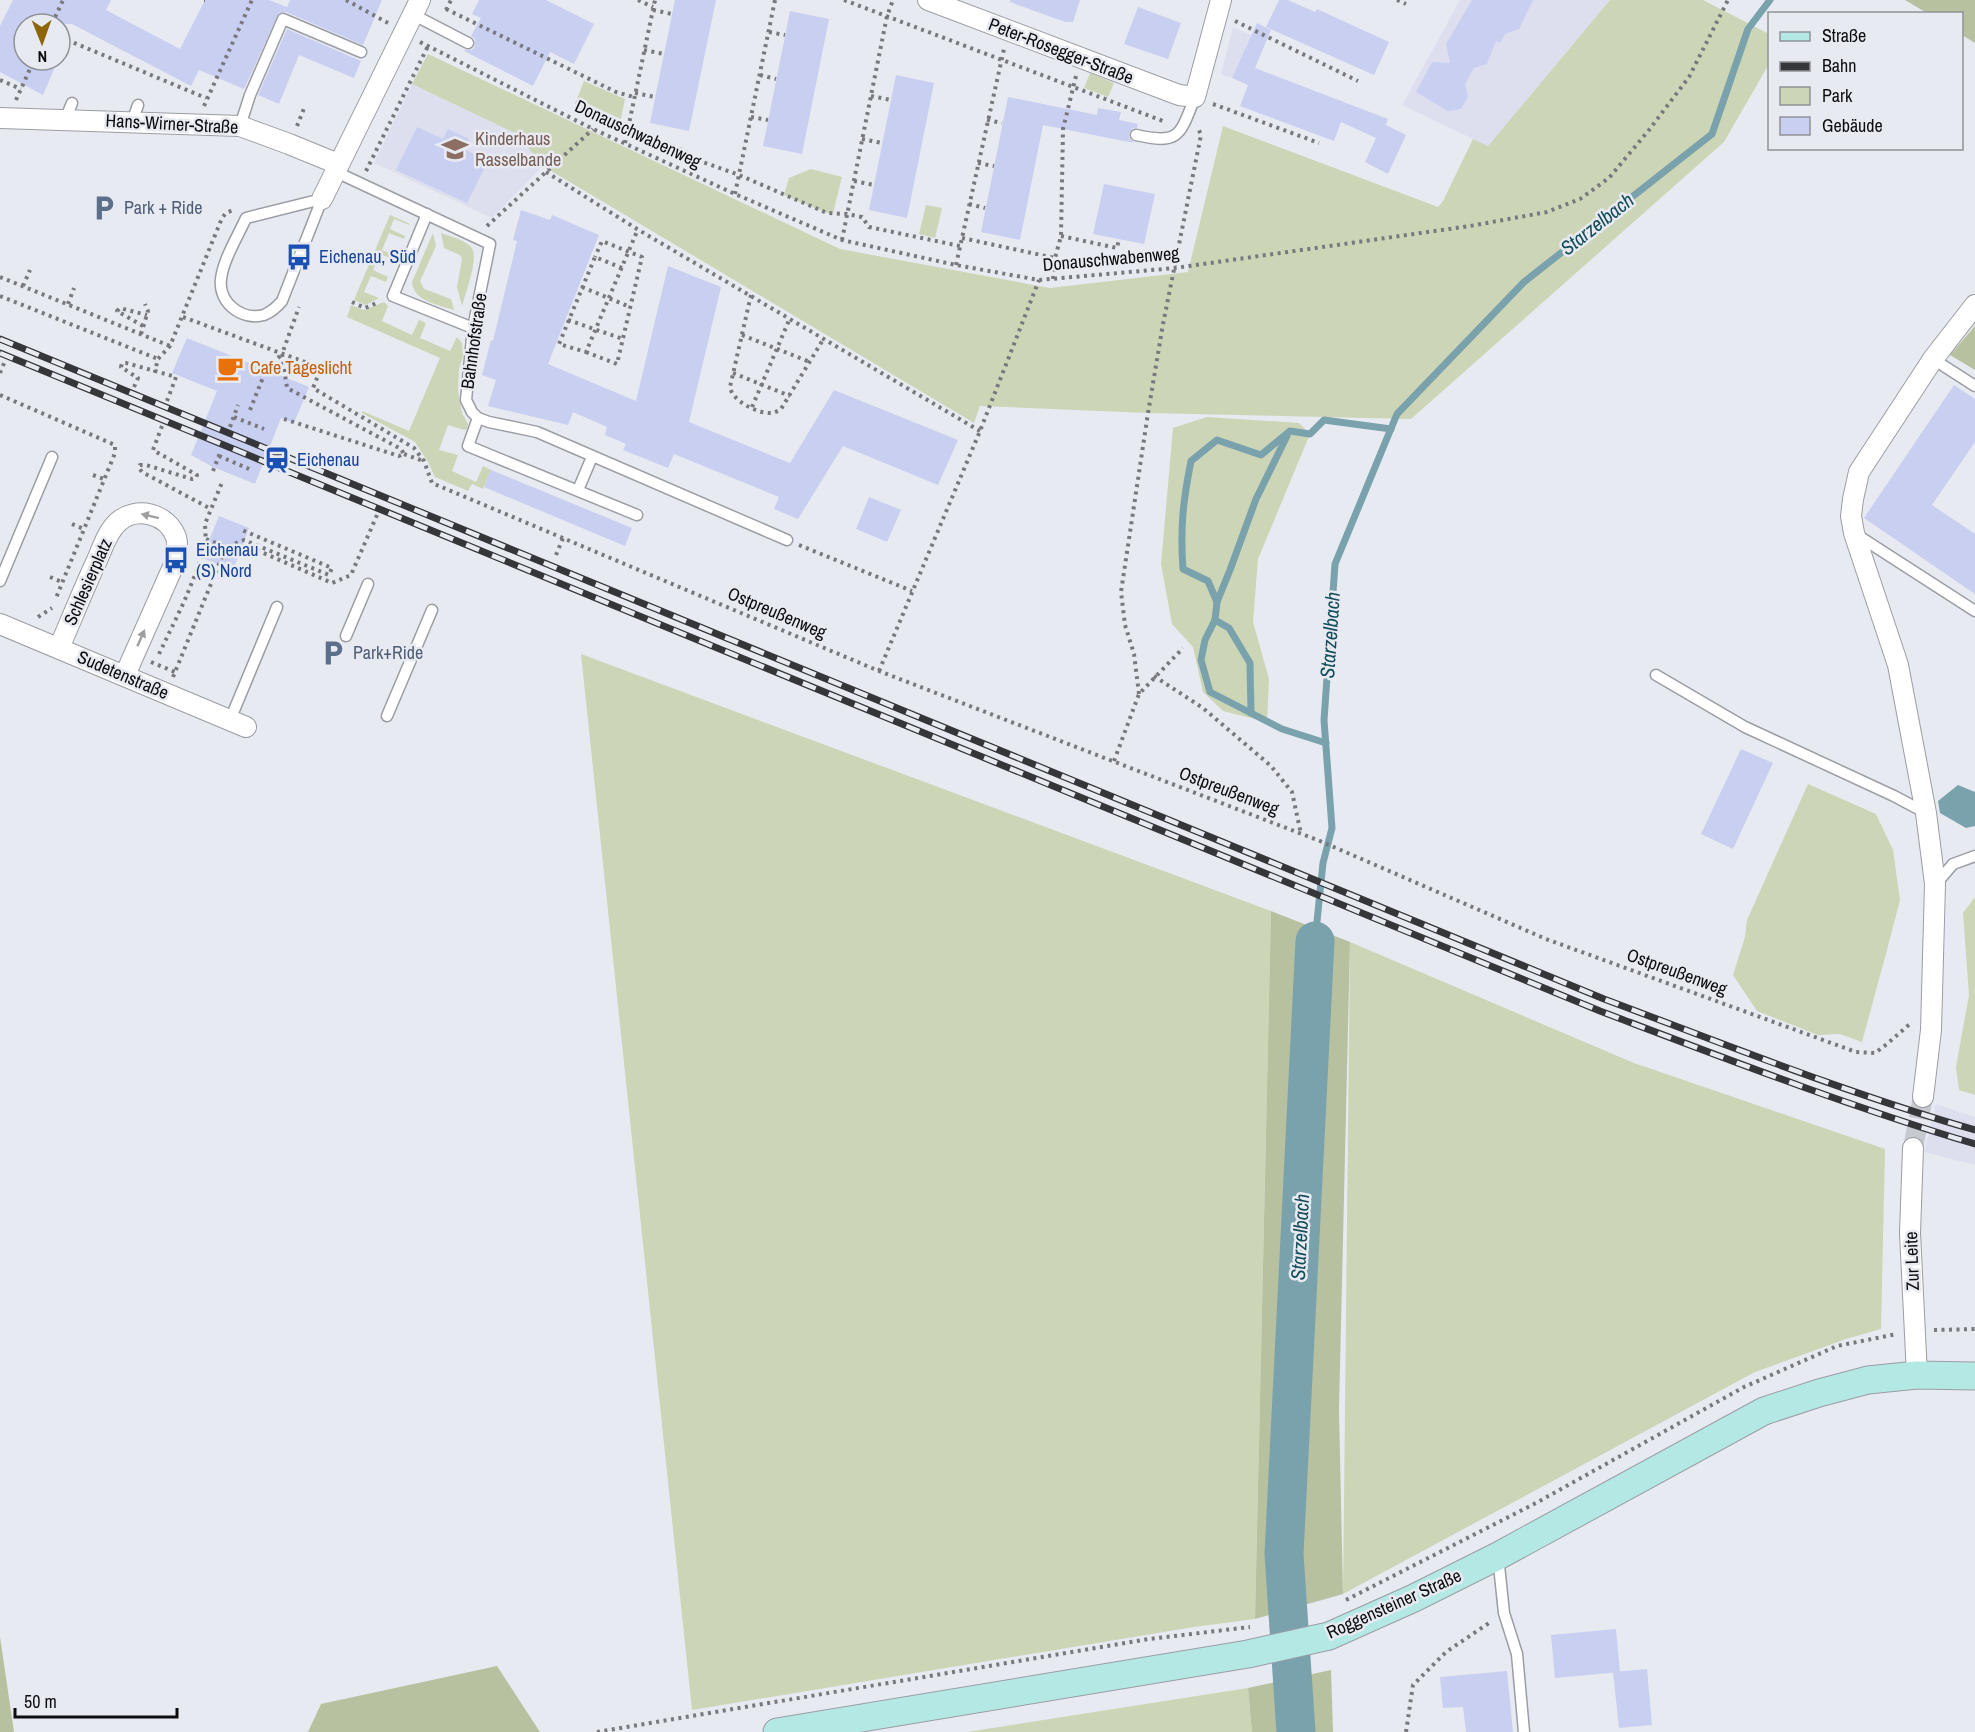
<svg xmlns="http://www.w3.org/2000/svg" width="1975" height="1732" font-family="'Archivo Narrow',sans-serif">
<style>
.built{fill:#dddfef}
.green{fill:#cdd5b7}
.forest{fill:#b7c09f}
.water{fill:#7aa2ad}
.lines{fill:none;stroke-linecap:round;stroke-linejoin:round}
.stream{stroke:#7aa2ad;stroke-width:7}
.river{stroke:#7aa2ad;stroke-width:39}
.building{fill:#c9cff0}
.street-tunnel{stroke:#c7c9d0;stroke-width:20;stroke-dasharray:20 10;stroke-linecap:butt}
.lane-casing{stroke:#9b9da4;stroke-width:13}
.street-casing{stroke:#9b9da4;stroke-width:22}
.secondary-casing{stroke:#9b9da4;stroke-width:29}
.path{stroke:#78797e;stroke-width:4;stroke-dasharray:3 4.5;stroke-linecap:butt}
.lane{stroke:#fff;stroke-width:10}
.street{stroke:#fff;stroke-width:20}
.secondary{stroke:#b3e8e5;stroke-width:27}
.rail-casing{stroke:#353639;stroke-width:7}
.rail{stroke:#e8eaf2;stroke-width:4.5;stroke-dasharray:14;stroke-linecap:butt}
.oneway{fill:#9e9e9f}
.labels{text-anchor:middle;stroke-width:5;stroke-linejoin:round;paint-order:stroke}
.street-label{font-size:18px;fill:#0d0d10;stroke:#e8eaf2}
.education-label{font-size:18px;fill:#785e54;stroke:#e8eaf2;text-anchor:start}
.service-label{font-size:18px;fill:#4e5e75;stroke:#e8eaf2;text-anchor:start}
.transit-label{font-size:18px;fill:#164399;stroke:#e8eaf2;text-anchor:start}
.food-label{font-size:18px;fill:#c56008;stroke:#e8eaf2;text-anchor:start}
.water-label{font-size:20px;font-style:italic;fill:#134d5a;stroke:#e8eaf2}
</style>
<rect width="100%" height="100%" fill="#e8eaf2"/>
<g class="built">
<path d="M1460,0H1610L1488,146L1402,105Z"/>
<path d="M1233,27L1266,42L1232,78L1221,74Z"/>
<path d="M412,84L517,134L543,166L492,218L374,163Z"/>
<path d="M1936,1104L1975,1117V1165L1924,1152Z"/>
</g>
<g class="green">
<path d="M1610,0H1703L1769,34V64L1724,142L1411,419L1148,413L980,406L974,423L543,166L517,134L412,84L428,54L840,249L1050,288L1188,272L1223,126L1438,207L1443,201L1473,139L1488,146Z"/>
<path d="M1090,73L1114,83L1108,97L1084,88Z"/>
<path d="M584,81L625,99L621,119L577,99Z"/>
<path d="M811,169L842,177L833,213H827L784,195L789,178Z"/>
<path d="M926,205L942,208L935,238L919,234Z"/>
<path d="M390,215L410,224L409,225L394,219L390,229L405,236L404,239L389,233L382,250L397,256L395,260L380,254L373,270L388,277L386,282L371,276L364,292L379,298L366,305L354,300Z"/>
<path d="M433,233L436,246L420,281L424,289L451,299L454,310C439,305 413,301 412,282Z"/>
<path d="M441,233C449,236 465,240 471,247C480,256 465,294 462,306L457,287L462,259L460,255L444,248Z"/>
<path d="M384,302L388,306L382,321L412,335L419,320L426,323L420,338L450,351L457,337L462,343L463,356L459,369L458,391L462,413L468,424L467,429L464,430L448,425L439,450L458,455L452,471L476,482L483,466L491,470L483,489L472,484L468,491L435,477L428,462L415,442L362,413V411L409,431L440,358L347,317L351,305L364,310Z"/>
<path d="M1207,417L1299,423L1310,434L1258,559L1253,622L1269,679L1267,722L1223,711L1203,692L1193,647L1172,624L1161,564L1173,428Z"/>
<path d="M581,654L1271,911L1255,1619L1194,1627L692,1710Z"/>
<path d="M1808,784L1876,814L1893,850L1900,900L1887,950L1862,1042L1840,1034L1818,1035L1757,1011L1733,975L1745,937L1747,920Z"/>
<path d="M1975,897V1095L1959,1090L1956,1067L1969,995L1963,913Z"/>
<path d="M1350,942L1634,1063L1885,1149L1881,1329L1846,1339L1755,1372L1343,1594Z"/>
<path d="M1248,1688L1252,1732H967Z"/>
</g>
<g class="forest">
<path d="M1905,0H1975V43L1962,35V14L1927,13Z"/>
<path d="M1975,326V370L1950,355Z"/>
<path d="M1271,911L1350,942L1339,1409L1343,1594L1255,1619Z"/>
<path d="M0,1637L14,1732H0Z"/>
<path d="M497,1666L540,1732H308L321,1704Z"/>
<path d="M1331,1670L1333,1732H1252L1248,1688Z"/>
</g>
<path class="water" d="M1958,785L1975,792V826L1966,828L1940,813L1938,801Z"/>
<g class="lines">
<g class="stream">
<path d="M1217,602L1230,570L1256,499L1287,436"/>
<path d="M1215,620L1229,628L1250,663L1251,713"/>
<path d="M1326,743L1282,729L1210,692L1201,660L1205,640L1215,620L1217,602L1208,581L1183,569C1180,529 1183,501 1191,461L1217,440L1261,455L1290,431L1310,434L1324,420L1391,429"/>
<path d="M1315,941L1323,863L1332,828L1324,720L1335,564L1397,414L1524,282L1712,134L1748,29L1770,0"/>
</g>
<path class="river" d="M1296,1732L1284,1554L1315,941"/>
</g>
<g class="building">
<path d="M13,0H111L106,10L180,49L205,0H269L287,7L290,0H382L363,45L286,12L279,13L244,89L199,70L191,86L72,24H24V60H58L43,95L0,72V26Z"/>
<path d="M479,0H546L594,24L574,64L550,52L533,86L464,51V50H472L475,46V39L471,36L481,18L472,14Z"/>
<path d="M675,0H716L689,131L650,123Z"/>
<path d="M1010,0H1080L1073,22H1066L1054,18L1010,2Z"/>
<path d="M1279,0H1288L1315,12L1317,9L1389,42L1374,75L1266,27Z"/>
<path d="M1472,0H1533L1519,29L1505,34L1500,43L1496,41L1487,64L1474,68L1465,84L1468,97L1461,109L1448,111L1416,92L1432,62L1450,63L1446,44Z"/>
<path d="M1138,7L1181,23L1168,59L1124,44Z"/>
<path d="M790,11L829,19L802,154L763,146Z"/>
<path d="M1257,23L1271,30L1255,68L1388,119L1386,125L1406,135L1388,174L1365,162L1376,138L1341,122L1334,141L1240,106L1248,85L1232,78Z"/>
<path d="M287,29L361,61L354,78L299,55L279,104L258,95Z"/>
<path d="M896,75L934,83L907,218L869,210Z"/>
<path d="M1008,97L1097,115L1098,108L1121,112L1119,120L1138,124L1137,128H1133L1129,133V138L1134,143L1043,125L1020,240L981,232Z"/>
<path d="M417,127L443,139L448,129L469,139L464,149L488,161L467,203L396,170Z"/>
<path d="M1104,184L1155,194L1144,244L1093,234Z"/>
<path d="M521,210L550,220L552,215L599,235L548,364L636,401L668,266L721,287L689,422L790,463L834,390L958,440L938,485L843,446L798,519L774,509L779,497L674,454L668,468L623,450L626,444L605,435L607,427L573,412L568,425L488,406L496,380L482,375L491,340L493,341L517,241L513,240Z"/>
<path d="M187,338L309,387L294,423L281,418L255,484L213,467L191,455L217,391L172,373Z"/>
<path d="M1954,385L1975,399V442L1932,505L1975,534V594L1864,518Z"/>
<path d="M491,470L632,528L625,546L484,487Z"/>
<path d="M869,497L901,510L887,542L856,529Z"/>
<path d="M219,516L249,528L233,570L202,558Z"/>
<path d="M1741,749L1773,763L1733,849L1701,834Z"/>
<path d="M1616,1629L1620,1672L1555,1678L1551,1635Z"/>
<path d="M1647,1669L1652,1725L1619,1728L1613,1672Z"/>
<path d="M1507,1671L1513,1732H1466L1463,1707L1443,1708L1440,1677Z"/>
</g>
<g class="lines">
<path class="street-tunnel" d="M1913,1148L1923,1097"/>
<g class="lane-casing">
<g id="lane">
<path d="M412,14L468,43"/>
<path d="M65,120L72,103"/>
<path d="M132,122L138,105"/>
<path d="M240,126L250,95L283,19L361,52"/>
<path d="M1136,135C1180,145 1180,135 1195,97"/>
<path d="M334,171L490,244L473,328L466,400L472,412L478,418L489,422L537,432L787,540"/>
<path d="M322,199L282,301C277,307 271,312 264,315C241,321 218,302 221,279C223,260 238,236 246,218Z"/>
<path d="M427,214L393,296L473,328"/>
<path d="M1933,359L1975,386"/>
<path d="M478,418L468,446L637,515"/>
<path d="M578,490L592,457"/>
<path d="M1857,535L1975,611"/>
<path d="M0,581L52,457"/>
<path d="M346,636L368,584"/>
<path d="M1656,675L1745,727L1894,796L1926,813"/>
<path d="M387,716L432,610"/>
<path d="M230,720L277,607"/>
<path d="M1936,884L1953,864L1975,856"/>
<path d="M1498,1556L1504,1613L1517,1654L1524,1732"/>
</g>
</g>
<g class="street-casing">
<g id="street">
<path d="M928,0L1179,95L1195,97L1221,0"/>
<path d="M0,118L240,126L289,144L338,164"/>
<path d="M322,199L420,0"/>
<path d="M0,624L246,727"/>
<path d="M59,648C72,618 84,588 98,558C103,546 108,531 118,522C136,506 167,513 176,537C178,544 177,552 176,560L125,675"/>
<path d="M1923,1097L1931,1030L1935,884L1926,813L1898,665L1854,533L1851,516L1853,499L1859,472L1933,359L1975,305"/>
<path d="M1913,1148L1910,1233L1917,1375"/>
</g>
</g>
<g class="secondary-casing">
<path id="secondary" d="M777,1732L1248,1654L1329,1636L1414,1598L1498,1556L1764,1411L1819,1393L1868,1380L1917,1375L1975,1376"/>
</g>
<g class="path">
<path d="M204,0H205"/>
<path d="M346,0L388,23"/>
<path d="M638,0L653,7"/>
<path d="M844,0L1163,121"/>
<path d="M1397,0L1406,4"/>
<path d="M446,9L616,92L634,97"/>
<path d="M446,10L451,0"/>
<path d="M653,10L672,14"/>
<path d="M1235,21L1358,81"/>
<path d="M52,24L63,0"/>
<path d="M769,32L785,35"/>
<path d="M60,37L206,98"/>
<path d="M420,42L593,129L735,194L842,240L956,265L1039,280L1175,268L1470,226L1547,212L1580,199L1609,178L1649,130L1689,77L1728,0"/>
<path d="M644,50L664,54"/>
<path d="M760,75L776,79"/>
<path d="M0,80L21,89"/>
<path d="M635,93L655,97"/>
<path d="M871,96L891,100"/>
<path d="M16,100L34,60"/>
<path d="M576,102L688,153L694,159L739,175L827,213L847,214L862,217L869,227L960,246"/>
<path d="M1213,104L1319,143"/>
<path d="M204,106L252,0"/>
<path d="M751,117L768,120"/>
<path d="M987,120L1002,123"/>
<path d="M297,126L305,106"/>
<path d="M862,139L882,143"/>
<path d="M625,143L655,0"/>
<path d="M978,163L994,166"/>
<path d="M366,171L428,46"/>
<path d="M546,172L637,229L980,431"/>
<path d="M854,181L874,185"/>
<path d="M735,194L775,0"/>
<path d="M969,204L985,208"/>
<path d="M487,226L593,129"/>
<path d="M1061,236L1117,248L1119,239"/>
<path d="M962,238L1055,258"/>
<path d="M842,240L887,16L893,0"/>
<path d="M956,265L1004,49"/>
<path d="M622,268L595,257L559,344L586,352L638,229"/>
<path d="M0,277L170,346"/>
<path d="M1053,279L1055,258L1061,236L1063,129L1076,76"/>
<path d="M23,286L30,270"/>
<path d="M582,287L630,307"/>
<path d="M751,295L730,387C732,401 758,414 772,413C774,413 780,410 781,409L824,338"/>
<path d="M0,296L158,359"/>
<path d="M352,302L365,308L379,302"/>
<path d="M68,304L74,288"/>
<path d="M183,317L321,368L313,388L414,448L424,461L432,483L879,671L1320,841L1546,939L1856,1052L1875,1053L1887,1044L1912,1022"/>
<path d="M568,320L623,339"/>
<path d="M143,326L117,311L120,308L147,315"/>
<path d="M141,334L148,311L145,304"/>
<path d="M742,335L810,362"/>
<path d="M586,352L617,364L642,257L602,241L595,257"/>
<path d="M0,373L5,361"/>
<path d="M733,373L790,396"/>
<path d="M134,387L138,378L121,367L122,363H126L155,371"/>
<path d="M0,395L115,445V453L56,598"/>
<path d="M167,401L176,377L155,371L158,359L170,346L222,218L226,213L233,210"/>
<path d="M752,407L790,318"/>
<path d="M250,410L266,370L281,355"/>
<path d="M234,417L264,429"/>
<path d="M284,419L399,456L404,454L401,449L287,388L282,354L299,307"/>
<path d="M162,426L153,450L197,475L196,478L192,479L146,465H140L139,468L142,472L211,509"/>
<path d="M230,427L238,405"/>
<path d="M404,454L423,461"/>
<path d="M219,456L249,469"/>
<path d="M213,471L221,450"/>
<path d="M93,475L104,479"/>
<path d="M72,524L84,529"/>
<path d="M206,539L226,547L259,551L332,583L351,575L377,515"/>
<path d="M799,545L912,591"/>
<path d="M556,555L563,538"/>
<path d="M50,577L62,582"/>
<path d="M38,617L52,608"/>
<path d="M159,654L184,602L195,575L206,545L205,524L223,480"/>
<path d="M151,662L175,672"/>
<path d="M879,671L980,431L1039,280"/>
<path d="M1154,676L1203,708L1271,766L1292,792L1301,834"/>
<path d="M173,677L226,547L244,540L329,575L332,568L242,530"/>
<path d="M1139,694L1134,654L1125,625L1121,592L1148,413L1163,324L1201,135L1198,128"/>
<path d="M1114,761L1139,694L1183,648"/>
<path d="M1934,1330L1975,1329"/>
<path d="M1346,1600L1536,1503L1744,1387L1837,1346L1897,1334"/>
<path d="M597,1732L1149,1639L1250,1627"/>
<path d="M1406,1732L1413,1685L1446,1652L1492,1621"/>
</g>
<use href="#lane" class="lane"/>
<use href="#street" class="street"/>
<use href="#secondary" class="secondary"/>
<g class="rail-casing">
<g id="rail">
<path d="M0,339L1604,999C1727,1045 1849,1094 1975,1130"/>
<path d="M0,353L1600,1011C1724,1058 1848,1106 1975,1144"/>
</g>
</g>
<use href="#rail" class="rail"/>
</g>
<defs><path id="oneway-solid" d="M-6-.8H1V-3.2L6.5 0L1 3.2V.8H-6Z" transform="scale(1.5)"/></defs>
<g class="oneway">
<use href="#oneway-solid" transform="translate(150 516) rotate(-166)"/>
<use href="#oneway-solid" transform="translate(141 638) rotate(-66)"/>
</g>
<defs>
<g id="school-bare" transform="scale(2.07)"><path d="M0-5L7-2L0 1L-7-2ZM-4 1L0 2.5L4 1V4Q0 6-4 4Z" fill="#8d6e63" stroke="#e8eaf2" stroke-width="2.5" paint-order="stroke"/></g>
<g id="parking-bare" transform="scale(2.07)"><path d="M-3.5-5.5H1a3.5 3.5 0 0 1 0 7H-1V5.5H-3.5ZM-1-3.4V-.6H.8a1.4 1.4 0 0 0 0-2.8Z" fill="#5c6f8a" stroke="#e8eaf2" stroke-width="2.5" paint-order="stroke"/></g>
<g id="bus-bare" transform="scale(2.07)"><path d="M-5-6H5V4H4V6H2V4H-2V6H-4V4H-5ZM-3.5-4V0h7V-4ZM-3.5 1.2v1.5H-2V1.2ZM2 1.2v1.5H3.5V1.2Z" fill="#1a4fb4" stroke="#e8eaf2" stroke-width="2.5" paint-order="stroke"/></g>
<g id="cafe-bare" transform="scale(2.07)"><path d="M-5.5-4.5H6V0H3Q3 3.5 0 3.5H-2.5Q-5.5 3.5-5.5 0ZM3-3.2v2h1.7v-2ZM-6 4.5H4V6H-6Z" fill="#e8710a" stroke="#e8eaf2" stroke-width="2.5" paint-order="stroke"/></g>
<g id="station-bare" transform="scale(2.07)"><path d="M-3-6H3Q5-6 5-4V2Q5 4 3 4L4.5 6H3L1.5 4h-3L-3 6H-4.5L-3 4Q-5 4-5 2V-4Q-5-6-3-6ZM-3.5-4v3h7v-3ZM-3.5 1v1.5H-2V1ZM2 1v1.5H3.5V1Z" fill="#1a4fb4" stroke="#e8eaf2" stroke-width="2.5" paint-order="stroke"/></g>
</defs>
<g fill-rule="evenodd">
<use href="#school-bare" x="455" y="149"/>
<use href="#parking-bare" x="104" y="208"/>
<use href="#bus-bare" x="299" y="257"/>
<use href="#cafe-bare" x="230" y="368"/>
<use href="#station-bare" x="277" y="460"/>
<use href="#bus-bare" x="176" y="560"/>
<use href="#parking-bare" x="333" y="653"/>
</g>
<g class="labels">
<g class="street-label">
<text transform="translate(1061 51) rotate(21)" y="6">Peter-Rosegger-Straße</text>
<text transform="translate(172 124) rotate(3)" y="6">Hans-Wirner-Straße</text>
<text transform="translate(638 134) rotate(25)" y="6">Donauschwabenweg</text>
<text transform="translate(1111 259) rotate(-5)" y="6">Donauschwabenweg</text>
<text transform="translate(474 341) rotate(-82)" y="6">Bahnhofstraße</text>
<text transform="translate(88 582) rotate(-66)" y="6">Schlesierplatz</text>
<text transform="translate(777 613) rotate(23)" y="6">Ostpreußenweg</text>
<text transform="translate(123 675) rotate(23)" y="6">Sudetenstraße</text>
<text transform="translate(1229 791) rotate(21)" y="6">Ostpreußenweg</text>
<text transform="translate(1677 972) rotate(20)" y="6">Ostpreußenweg</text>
<text transform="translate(1912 1261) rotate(-92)" y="6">Zur Leite</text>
<text transform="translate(1394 1604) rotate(-24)" y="6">Roggensteiner Straße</text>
</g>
<g class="education-label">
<text x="475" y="145">Kinderhaus<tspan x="475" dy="21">Rasselbande</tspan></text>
</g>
<g class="service-label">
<text x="124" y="214">Park + Ride</text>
<text x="353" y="659">Park+Ride</text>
</g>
<g class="transit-label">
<text x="319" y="263">Eichenau, Süd</text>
<text x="297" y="466">Eichenau</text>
<text x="196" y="556">Eichenau<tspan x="196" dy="21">(S) Nord</tspan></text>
</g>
<g class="food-label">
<text x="250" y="374">Cafe Tageslicht</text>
</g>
<g class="water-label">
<text transform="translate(1597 224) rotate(-38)" y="7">Starzelbach</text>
<text transform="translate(1330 635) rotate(-86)" y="7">Starzelbach</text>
<text transform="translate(1300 1237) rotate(-87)" y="7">Starzelbach</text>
</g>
</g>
<rect x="1768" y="12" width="195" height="138" fill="#e8eaf2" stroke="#909298" stroke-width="1.5"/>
<rect x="1780" y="32" width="30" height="9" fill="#b3e8e5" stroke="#909298" stroke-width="1.5"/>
<text x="1822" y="42" font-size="18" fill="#0d0d10">Straße</text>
<rect x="1780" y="62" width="30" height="9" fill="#353639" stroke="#909298" stroke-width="1.5"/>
<text x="1822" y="72" font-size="18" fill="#0d0d10">Bahn</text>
<rect x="1780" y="87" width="30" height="18" fill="#cdd5b7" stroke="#909298" stroke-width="1.5"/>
<text x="1822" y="102" font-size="18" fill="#0d0d10">Park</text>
<rect x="1780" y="117" width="30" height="18" fill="#c9cff0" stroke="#909298" stroke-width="1.5"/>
<text x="1822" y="132" font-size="18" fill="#0d0d10">Gebäude</text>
<g transform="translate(42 42) rotate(179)"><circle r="28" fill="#e8eaf2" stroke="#909298" stroke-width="1.5"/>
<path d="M0-4.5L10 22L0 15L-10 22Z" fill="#8d6609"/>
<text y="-9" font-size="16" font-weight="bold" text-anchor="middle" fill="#0d0d10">N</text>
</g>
<path d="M15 1708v9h162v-9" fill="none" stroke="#0d0d10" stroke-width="3"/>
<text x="24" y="1708" font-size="18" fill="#0d0d10" stroke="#e8eaf2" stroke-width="4.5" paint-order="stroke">50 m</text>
</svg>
